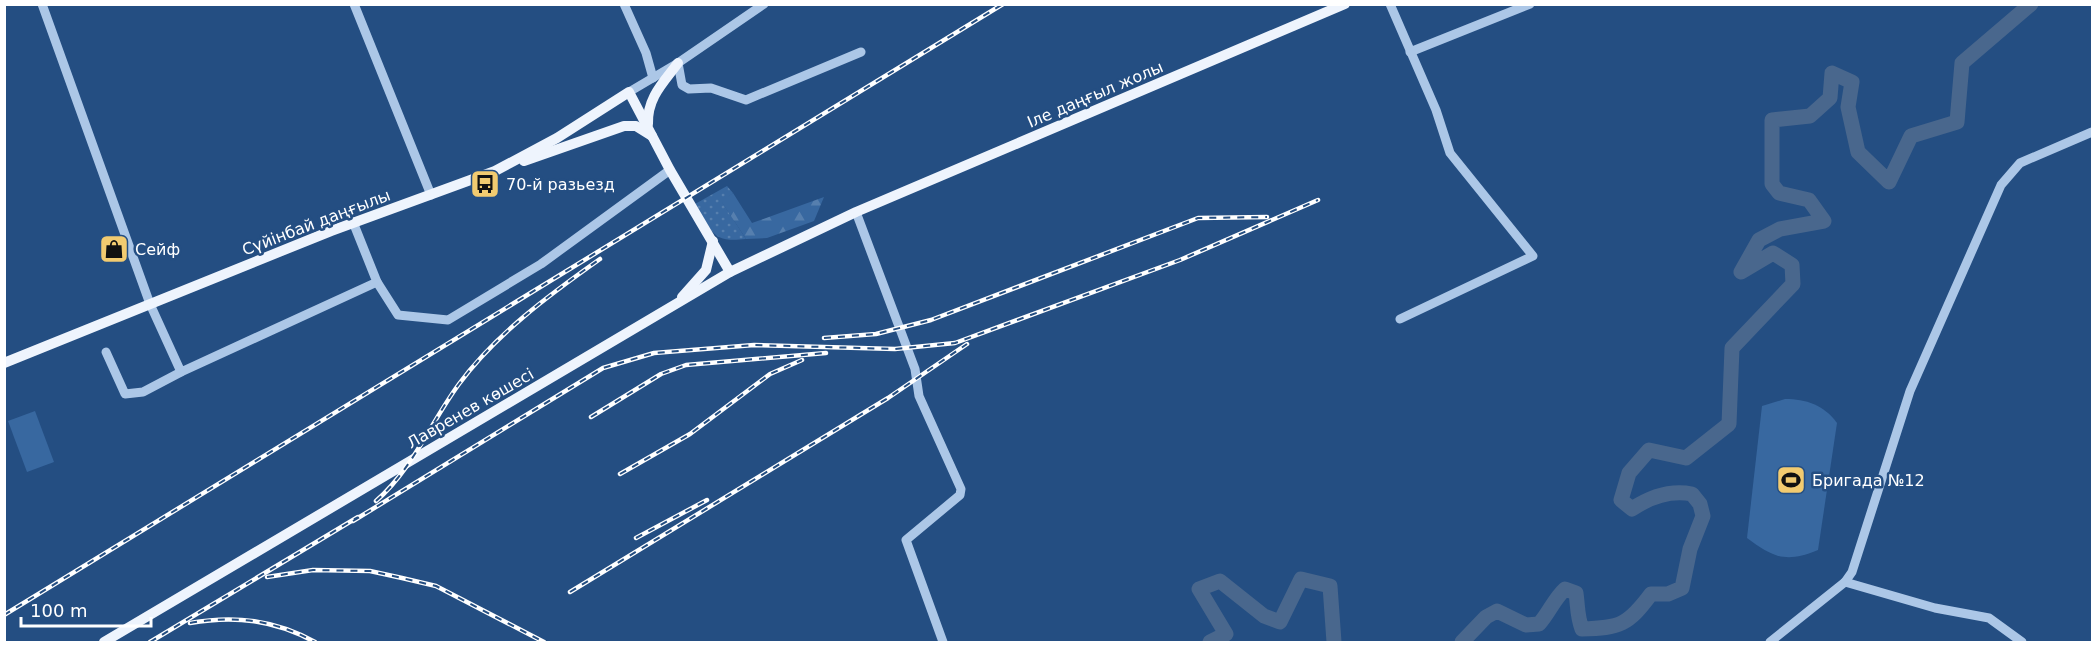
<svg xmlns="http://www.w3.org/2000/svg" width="2097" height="647" font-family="'DejaVu Sans',sans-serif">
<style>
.green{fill:url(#green-dots)}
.forest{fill:url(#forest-firs)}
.pitch{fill:#3868a0}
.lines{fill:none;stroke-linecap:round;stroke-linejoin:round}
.river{stroke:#49678d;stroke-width:15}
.minor{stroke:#acc7e7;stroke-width:9}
.major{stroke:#eef4fd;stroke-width:10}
.rail-casing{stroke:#fff;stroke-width:4.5}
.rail{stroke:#244e82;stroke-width:2;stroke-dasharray:7;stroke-linecap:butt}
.labels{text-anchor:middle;stroke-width:5;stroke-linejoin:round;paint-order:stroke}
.street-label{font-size:16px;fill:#fff;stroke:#244e82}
.poi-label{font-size:16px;fill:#fff;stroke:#244e82;text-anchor:start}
</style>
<defs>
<pattern id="green-dots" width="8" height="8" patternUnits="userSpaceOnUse" patternTransform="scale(1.5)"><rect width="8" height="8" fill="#3868a0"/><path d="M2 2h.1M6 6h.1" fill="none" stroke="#567fae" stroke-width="1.8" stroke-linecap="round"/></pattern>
<pattern id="forest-firs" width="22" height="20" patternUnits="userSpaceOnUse" patternTransform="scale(1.5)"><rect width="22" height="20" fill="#3868a0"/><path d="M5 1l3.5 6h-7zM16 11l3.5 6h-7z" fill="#567fae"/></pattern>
</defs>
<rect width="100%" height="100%" fill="#244e82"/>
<path class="green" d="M727,186L733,193L722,202L746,239C710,243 714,232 695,204Z"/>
<path class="forest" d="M733,193L752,223L824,197L814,221L767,238L746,239L721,201Z"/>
<g class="pitch">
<path d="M1785,399C1806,399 1824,405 1837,423L1818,550C1786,563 1774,558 1747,538L1762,406Z"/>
<path d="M35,411L54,462L27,472L8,421Z"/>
</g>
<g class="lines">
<g class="river">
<path d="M1210,642L1226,634L1199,589L1220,581L1264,616L1280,622L1301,579L1330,586L1334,642"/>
<path d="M1462,642L1486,617L1497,611L1526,625L1539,624C1549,613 1554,599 1565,589L1576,593C1578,607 1577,616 1582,629C1620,628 1628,625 1651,594H1668L1682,588L1690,549L1703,516L1700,504L1692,494C1671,490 1650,497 1632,509L1621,500L1629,473L1649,450L1686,458L1729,424L1732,348L1793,284L1792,265L1773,253L1741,272L1759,240L1780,229L1824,221L1809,200L1779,193L1772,184V120L1810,116L1830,98L1832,73L1852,82L1848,107L1858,152L1889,182L1911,136L1957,122L1962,63L2031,4"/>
</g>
<g class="minor">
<path d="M42,4L150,304L181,372L377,282L353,222"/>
<path d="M354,4L431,195"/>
<path d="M624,4L646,53L653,78"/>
<path d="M1390,4L1436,110L1450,153L1533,256L1400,319"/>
<path d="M1410,52L1530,4"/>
<path d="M678,63L682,85L689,89L711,88L746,100L861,52"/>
<path d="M629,92L678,63L764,4"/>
<path d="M856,212L915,369L919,396L961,489L960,495L906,540L943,642"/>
<path d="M377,282L398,315L448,320L541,264L670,170"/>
<path d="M106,352L125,394L143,392L181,372"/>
<path d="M1845,582L1935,608L1989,618L2022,642"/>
<path d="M1770,642L1845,582L1852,572L1910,391L2001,185L2020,163L2092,132"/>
</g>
<g class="major">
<path d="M648,124C647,98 663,83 678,63"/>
<path d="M524,161L624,126H636L652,136"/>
<path d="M682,297L706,270L713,241"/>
<path d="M4,363L331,231L495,171L557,138L629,92L670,170L730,272"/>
<path d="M104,642L730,272L856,212L1345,4"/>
</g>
<g class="rail-casing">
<g id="rail">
<path d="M824,338L876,334L931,320L1198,218L1267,217"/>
<path d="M591,417L661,374L686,365L826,353"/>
<path d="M620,474L690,434L770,374L802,360"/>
<path d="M376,501C412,470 431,422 459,384C496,334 549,295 600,259"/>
<path d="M353,521L603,368L654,353L754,345L895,349L955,343L1180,260L1318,200"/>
<path d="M636,538L707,500"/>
<path d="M267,577L313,570L370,571L402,578L436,586L544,642"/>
<path d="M570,592L888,398L967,344"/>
<path d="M4,615L1003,4"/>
<path d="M190,623C235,615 275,620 315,642"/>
<path d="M150,642L358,517"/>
</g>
</g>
<use href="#rail" class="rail"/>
</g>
<defs>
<g id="bus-square" transform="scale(1.5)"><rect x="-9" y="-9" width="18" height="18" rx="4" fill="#f2cb70" stroke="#244e82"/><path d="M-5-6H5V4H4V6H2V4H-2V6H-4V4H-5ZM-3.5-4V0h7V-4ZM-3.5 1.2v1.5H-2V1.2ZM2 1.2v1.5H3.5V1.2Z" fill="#111"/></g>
<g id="shop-square" transform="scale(1.5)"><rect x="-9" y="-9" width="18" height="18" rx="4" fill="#f2cb70" stroke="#244e82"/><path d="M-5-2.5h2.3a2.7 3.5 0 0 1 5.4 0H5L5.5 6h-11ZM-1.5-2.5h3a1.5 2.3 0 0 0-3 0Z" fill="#111"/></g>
<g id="stadium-square" transform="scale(1.5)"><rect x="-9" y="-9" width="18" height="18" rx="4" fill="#f2cb70" stroke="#244e82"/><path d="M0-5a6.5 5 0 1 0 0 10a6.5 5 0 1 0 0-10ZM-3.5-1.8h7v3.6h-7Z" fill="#111"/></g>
</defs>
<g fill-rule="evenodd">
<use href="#bus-square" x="485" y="184"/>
<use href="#shop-square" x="114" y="249"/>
<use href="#stadium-square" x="1791" y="480"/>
</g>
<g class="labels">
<g class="street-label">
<text transform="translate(1095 94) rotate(-23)" y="6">Іле даңғыл жолы</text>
<text transform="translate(316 222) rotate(-21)" y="6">Сүйінбай даңғылы</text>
<text transform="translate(470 408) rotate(-30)" y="6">Лавренев көшесі</text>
</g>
<g class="poi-label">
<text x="506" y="190">70-й разьезд</text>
<text x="135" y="255">Сейф</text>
<text x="1812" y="486">Бригада №12</text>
</g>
</g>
<rect width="2097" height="647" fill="none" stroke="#ffffff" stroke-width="12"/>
<path d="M21 617v9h130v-9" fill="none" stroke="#ffffff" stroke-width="3"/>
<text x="30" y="617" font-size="18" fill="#ffffff" stroke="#244e82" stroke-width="4.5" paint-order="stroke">100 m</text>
</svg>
